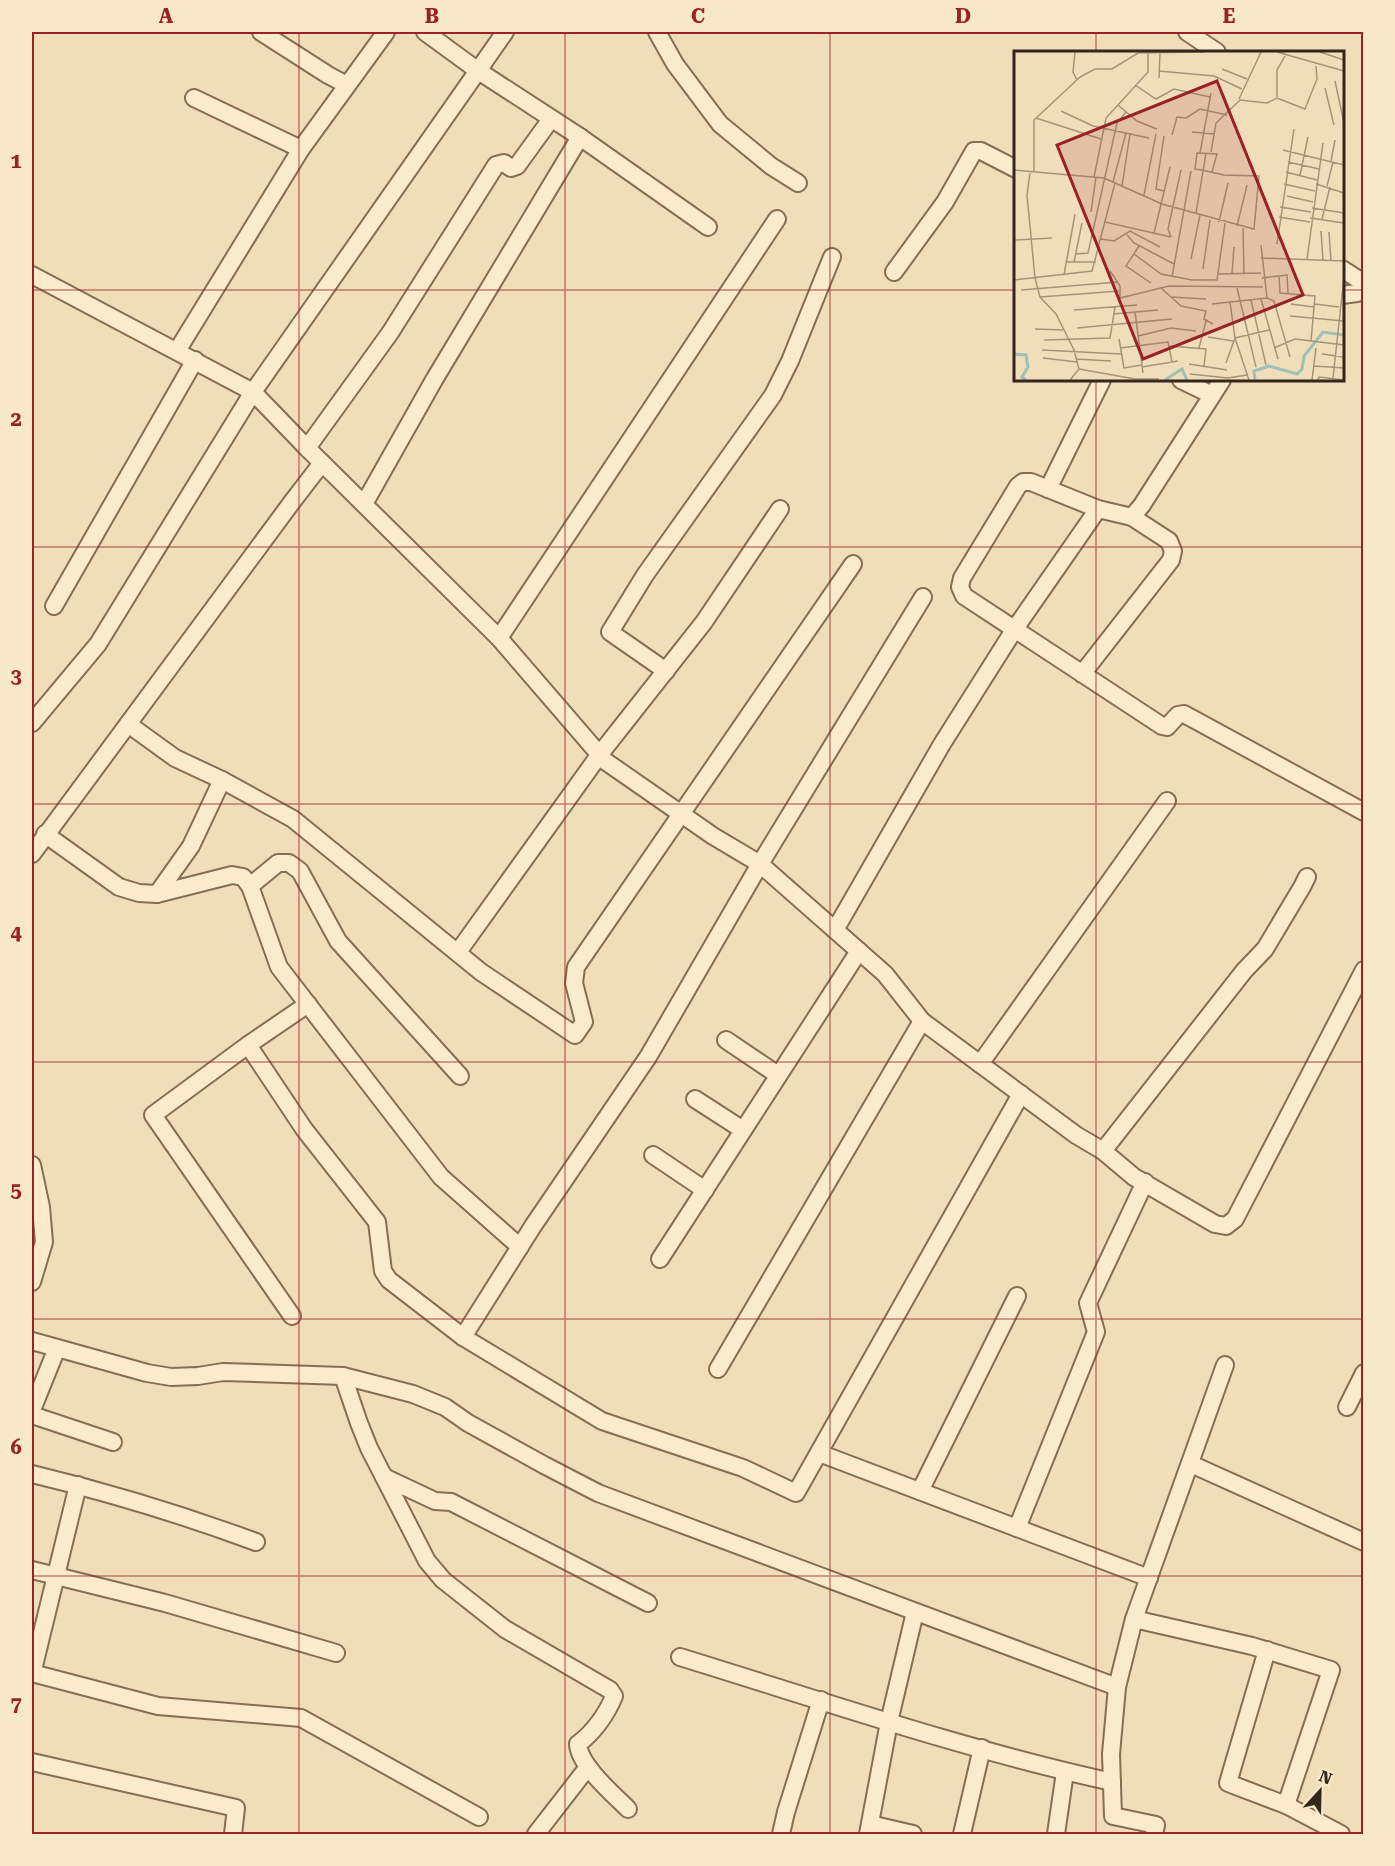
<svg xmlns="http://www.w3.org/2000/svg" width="1395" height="1866" font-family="'Roboto Serif',serif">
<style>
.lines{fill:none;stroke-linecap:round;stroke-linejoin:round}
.street-casing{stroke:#876d54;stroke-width:20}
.street{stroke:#fbebcd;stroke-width:16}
.grid{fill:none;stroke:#992127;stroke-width:1.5;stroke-opacity:0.55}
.inset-river{fill:none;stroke:#9fc0b5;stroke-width:3}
.inset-road{fill:none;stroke:#a5947a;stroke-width:1.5}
.view{fill:#992127;fill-opacity:0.15;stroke:#992127;stroke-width:3}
.inset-edge{fill:none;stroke:#35261a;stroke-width:3}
.neatline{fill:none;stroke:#992127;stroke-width:2}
.grid-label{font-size:20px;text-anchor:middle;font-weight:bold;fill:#992127}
</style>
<rect width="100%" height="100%" fill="#f0ddba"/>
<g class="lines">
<g class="street-casing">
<g id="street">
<path d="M261,32L328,75L347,85"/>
<path d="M425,32L477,70L580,137L708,227"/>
<path d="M657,32L675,64L720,124L771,166L798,183"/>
<path d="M1187,32L1217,52"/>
<path d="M194,98L301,149"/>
<path d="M1342,269L1364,283"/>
<path d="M894,272L945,202L974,151H981L1016,169"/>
<path d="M32,275L253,392L307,448L499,638L605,761L713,836L760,864L885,974L922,1021L1076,1135L1103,1151L1134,1177L1215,1224L1226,1226L1235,1219L1364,970"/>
<path d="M1342,295L1357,293L1364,288"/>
<path d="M177,351L301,149L386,32"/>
<path d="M1181,380L1212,395"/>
<path d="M307,448L390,333L496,165L504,163L511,168L517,166L551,119"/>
<path d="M1048,489L1102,380"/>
<path d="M364,504L434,380L580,137"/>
<path d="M1132,517L1142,505L1222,380"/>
<path d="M54,606L195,360"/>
<path d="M499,638L777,219"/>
<path d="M666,671L610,632L645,575L773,395L790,361L832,257"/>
<path d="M1082,674L1171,560L1173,551L1169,541L1132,517L1098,509L1031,482H1023L1018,486L962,578L960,587L964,596L1162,726L1167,727L1178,715L1184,714L1364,812"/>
<path d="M32,723L98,644L253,392L505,32"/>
<path d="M128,724L175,758L222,780L293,819L481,972L575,1035L584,1022L574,983L576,967L853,564"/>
<path d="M45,834L119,887L139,893L157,894L232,875L243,877L250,886L279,967L441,1177L520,1247"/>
<path d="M32,854L292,502L322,463"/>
<path d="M250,886L278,863H289L300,871L338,941L460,1076"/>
<path d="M157,894L191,846L222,780"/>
<path d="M835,930L942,744L1014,630L1098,509"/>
<path d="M458,952L600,754L704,622L780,509"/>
<path d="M726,1040L778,1075"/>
<path d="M248,1045L304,1129L377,1222L383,1271L389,1280L463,1337L602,1421L743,1468L796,1493L1021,1094"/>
<path d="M980,1064L1167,801"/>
<path d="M695,1099L743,1130"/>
<path d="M1103,1151L1244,971L1265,949L1302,887L1307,877"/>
<path d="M653,1155L705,1190"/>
<path d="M32,1165L41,1207L44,1242L32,1282"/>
<path d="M660,1259L859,951"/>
<path d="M292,1316L153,1115L248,1045L308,1004"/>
<path d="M463,1337L533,1226L648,1057L760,864L923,597"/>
<path d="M32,1341L147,1373L171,1377L198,1376L223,1372L343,1376L413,1394L445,1407L468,1423L544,1465L598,1493L1117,1687"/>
<path d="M718,1369L922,1021"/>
<path d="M343,1376L359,1423L369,1448L427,1561L443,1580L505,1629L610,1690L614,1696C607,1714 593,1733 578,1744C579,1765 613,1794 628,1809"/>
<path d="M1347,1407L1364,1373"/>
<path d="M32,1410L57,1348"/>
<path d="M32,1415L113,1442"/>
<path d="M819,1453L1149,1578"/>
<path d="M1191,1464L1364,1542"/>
<path d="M32,1474C107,1492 183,1515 256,1542"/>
<path d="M384,1477L435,1501L451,1502L648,1603"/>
<path d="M920,1491L1017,1296"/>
<path d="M1017,1528L1096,1332L1088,1303L1145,1182"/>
<path d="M32,1570L165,1603L336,1653"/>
<path d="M1134,1619L1252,1646L1331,1670L1286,1805"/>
<path d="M1267,1650L1228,1783L1286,1805L1341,1834"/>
<path d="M680,1657C823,1701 966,1750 1112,1782"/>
<path d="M32,1673L158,1706L301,1718L479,1817"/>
<path d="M32,1674L78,1485"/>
<path d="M32,1762L236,1808L233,1834"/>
<path d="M870,1824L913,1834"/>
<path d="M536,1834L588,1767"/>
<path d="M781,1834L786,1812L821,1700"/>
<path d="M868,1834L889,1722L915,1612"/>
<path d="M962,1834L982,1748"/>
<path d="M1056,1834L1065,1772"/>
<path d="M1154,1834L1156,1825L1113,1816L1111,1754L1117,1687L1134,1619L1225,1365"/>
</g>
</g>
<use href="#street" class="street"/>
</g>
<path class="grid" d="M299,32V1834M565,32V1834M830,32V1834M1096,32V52M32,290H1016M1342,290H1364M1096,380V1834M32,547H1364M32,804H1364M32,1062H1364M32,1319H1364M32,1576H1364"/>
<g transform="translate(1014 51)">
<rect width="330" height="330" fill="#f0ddba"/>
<path class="inset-river" d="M0,303L12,304L14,316L8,326L12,329M151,329L168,318L173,329M241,329L240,320L255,315L283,323L288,318L290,305L309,281L330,284"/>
<path class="inset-road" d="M61,1L59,21L63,29M263,1L330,20M306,1L330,9M208,18L233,28M145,20L200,25L228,38M145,27L146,2M321,30L330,72M121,34L142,48L160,38L196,46M311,37L320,74M263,46V19L271,5M225,48L247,1M104,54L123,70L143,78M47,60L79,75L135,87M22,67L87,88M178,81L200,83M158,84L163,66L172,67L186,58L213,64M150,85L142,138L150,140M269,99L330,114M197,101L202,72L226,49L253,52L263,47L291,58L303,28L302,15M186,102L197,42M317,110L321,89M274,111L305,118M0,119L90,127L148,153L240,178L245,125L210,124L188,119L181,118L183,102L203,103L198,121M272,121L303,129M16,122L13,144L21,227L26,246L42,263L60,299L65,318L56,329M20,122V69L66,26L81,18H98L124,2L190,1M286,124L294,86M80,126L92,67L134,21V2M99,131L112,82M270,133L301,140M302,133L330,142M108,135L116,83M313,135L319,111M130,144L142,83M273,145L299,151M266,156L297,161M298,157L330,162M77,161L82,126M182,162L192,102M265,166L296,171M296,167L330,172M308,168L316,136M91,171L157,186M205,171L214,132M223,175L233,134M229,177L230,222M307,180L309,209M315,181L317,210M140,182L156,116M113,184L120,192L160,213M157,186L154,178L167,119M87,188L100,190L116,180L146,196M0,189L38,187M263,193L280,78M247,194L253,247M125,195L112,215L137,232M61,203L74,202L103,72L112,61M120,203L147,223L178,229H203L211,172M247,207L330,210M177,208L186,164M293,208L309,92M53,211H82M60,211L68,172M189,218L196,169M96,220L106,235V247L155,235L249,236M204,223L247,222M218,223L220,196M50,224L61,163M265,225L266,242L301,245L297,290M158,226L177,120M248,227L273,224L274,242M0,229L78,220L101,132M146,236L167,255L192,260L190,268L199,273M223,237L242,316M7,239L104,231M26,246L105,240M157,246L192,248M247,248L264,308M237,249L252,314M216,251L221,287L235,329M198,253L253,247L260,250L276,306M277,253L300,256M301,253L325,256M60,259L123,254M121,261L129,322M99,263L144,259M276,265L330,270M63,277L158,268M21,278L49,279M124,285L157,277L182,280M194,286L219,290M105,288L110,317L128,314M30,289L96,287L101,256M155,295L192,298L190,315M106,297L154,291L158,311M185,297L192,270M260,297L281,288L330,294M28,299L107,303M308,303L330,306M29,307L63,311M62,308L97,310M212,312L221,287L255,279M175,313L213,319M300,315L330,317M128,316L164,310M65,318L121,328H145M176,323L214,327L233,324M319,327L330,226M298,329L302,297M304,329L305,326L330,329"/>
<path class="view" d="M203,30L289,244L129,308L43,94Z"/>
<rect width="330" height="330" class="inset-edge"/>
</g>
<rect width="1395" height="1866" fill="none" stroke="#f7e8c9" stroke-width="66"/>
<g transform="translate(1320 1791) rotate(22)" stroke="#f7e8c9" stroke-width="4.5" paint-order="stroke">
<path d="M0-4.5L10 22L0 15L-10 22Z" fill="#35261a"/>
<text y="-9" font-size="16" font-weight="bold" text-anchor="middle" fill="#35261a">N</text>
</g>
<rect x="33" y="33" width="1329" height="1800" class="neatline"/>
<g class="grid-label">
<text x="166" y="23">A</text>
<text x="432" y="23">B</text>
<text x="698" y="23">C</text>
<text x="963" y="23">D</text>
<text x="1229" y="23">E</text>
<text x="16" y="168">1</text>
<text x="16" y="426">2</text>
<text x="16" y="683">3</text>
<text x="16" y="940">4</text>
<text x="16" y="1197">5</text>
<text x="16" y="1454">6</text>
<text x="16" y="1711">7</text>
</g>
</svg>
